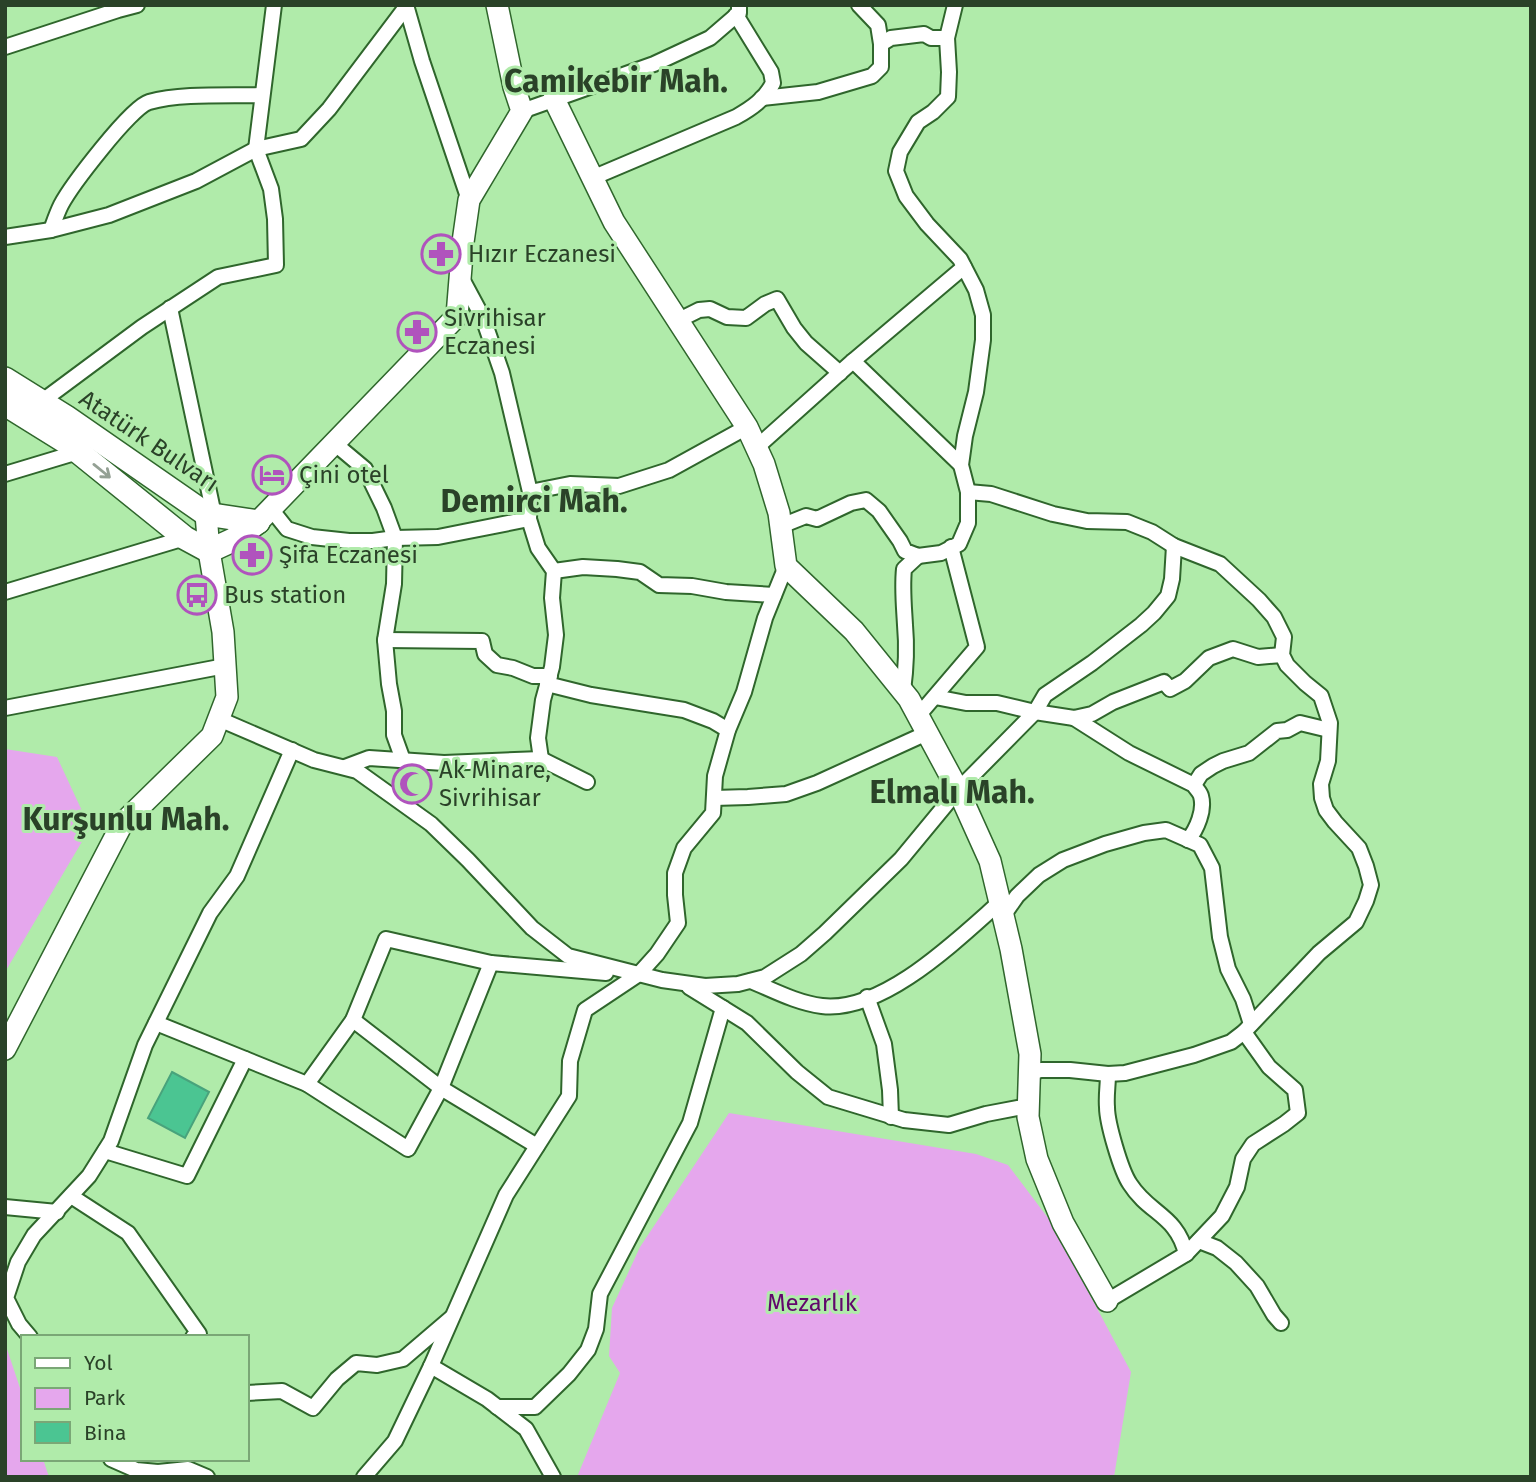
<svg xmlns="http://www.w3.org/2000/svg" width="1536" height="1482" font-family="'Fira Sans',sans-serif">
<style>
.green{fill:#e5a7ed}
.building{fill:#4bc592;stroke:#48a37c;stroke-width:2}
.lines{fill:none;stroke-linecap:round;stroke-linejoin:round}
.street-casing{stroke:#2f662c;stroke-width:18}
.secondary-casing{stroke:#2f662c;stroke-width:24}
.primary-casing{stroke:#2f662c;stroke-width:26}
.street{stroke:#fff;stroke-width:14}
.secondary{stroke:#fff;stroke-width:21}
.primary{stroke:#fff;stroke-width:23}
.oneway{stroke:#94a094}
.labels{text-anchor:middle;stroke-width:6;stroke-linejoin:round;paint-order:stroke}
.poi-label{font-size:24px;fill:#2a4228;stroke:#b0ebaa;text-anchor:start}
.street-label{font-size:24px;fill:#2a4228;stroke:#b0ebaa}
.park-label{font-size:24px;fill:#61076c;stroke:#b0ebaa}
.district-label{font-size:32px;font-weight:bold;fill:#2a4228;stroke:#b0ebaa}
</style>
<rect width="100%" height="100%" fill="#b0ebaa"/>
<g class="green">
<path d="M5,749L57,757L90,828L5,972Z"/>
<path d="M729,1113L976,1154L1008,1165L1051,1222L1131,1372L1114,1477H577L620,1373L609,1356L612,1308L640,1247Z"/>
<path d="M5,1343L23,1397V1459H43L49,1477H5Z"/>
</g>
<g class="building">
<path d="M404,769L427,776L419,800L396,793Z"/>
<path d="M172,1072L209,1092L185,1138L148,1118Z"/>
</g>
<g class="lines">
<g class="street-casing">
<g id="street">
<path d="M406,5L422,61L469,200"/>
<path d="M859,5L878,25L881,44"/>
<path d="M5,47L118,10L137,5"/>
<path d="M762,98L818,92L872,76L881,67V44L891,38L924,34L931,38H947"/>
<path d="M522,111L654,64L710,38L739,13V5"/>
<path d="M592,178L736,117C752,108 765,99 773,83L771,72L736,15"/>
<path d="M51,230C54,222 57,213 61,205C71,186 131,107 149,102C182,93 228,96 262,95"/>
<path d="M5,237L51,230L109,215L196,181L256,149L301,139L329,109L406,7"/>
<path d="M170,308L214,515"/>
<path d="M677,321L699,310L710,309L727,317L746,318L765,304L777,299L794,328L806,343L840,373"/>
<path d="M853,361L961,465"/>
<path d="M41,402L142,327L218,277L276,265L275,219L271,189L256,149L274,5"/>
<path d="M334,443L365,469L384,508L395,538L394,584L385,640L389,684L394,711V735L403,760"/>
<path d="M757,447L853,361L964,267"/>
<path d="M5,474L78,452L80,450"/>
<path d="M530,492L570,484L619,486L669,470L747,427"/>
<path d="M968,492L991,494L1053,514L1087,521L1127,522L1152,532L1174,546L1220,564L1259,600L1274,617L1284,637L1282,655L1287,665L1305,683L1321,696L1330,723L1328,761L1321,784L1322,798L1326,810L1335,822L1359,848L1366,866L1371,885L1366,901L1356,922L1319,953L1244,1032L1231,1042L1194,1055L1125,1073L1108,1074L1070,1070H1041L1029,1073"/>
<path d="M271,509L287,529L312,537L349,541H373L395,538L438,537L529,519L530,492L502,373L483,318L461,277"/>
<path d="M529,519L538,548L554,571L552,598L556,635L552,667L543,700L538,738L541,759"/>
<path d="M781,526L806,516L817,519L851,503L866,500L879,511L900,541L905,551L918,556L941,553L959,544L968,523V492L961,465L965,436L976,392L983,340V315L976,290L960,259L927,224L906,196L896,171L900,152L918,122L933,112L948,97L949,72L947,38L955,5"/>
<path d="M554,571L583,567L617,569L640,572L659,585L692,586L726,592L774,595"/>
<path d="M5,592L185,538"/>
<path d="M385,640L482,641L485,654L497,665L513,668L533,676H550"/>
<path d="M547,684L591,695L684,710L713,721L728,730"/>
<path d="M903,691C906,669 907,647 905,625C904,606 902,588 904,569L918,556"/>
<path d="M935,697L966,703H997L1035,712L1074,718L1092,714L1113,702L1164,682L1170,689L1185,681L1209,658L1233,649L1258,657L1282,655"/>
<path d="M5,708L225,666"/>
<path d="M918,716L977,647L951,547"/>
<path d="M1074,718L1129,753L1194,785C1196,789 1200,792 1201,796C1205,810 1197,829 1188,840"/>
<path d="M219,719L314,760L357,771L431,824L468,860L532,928L568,956L662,980L705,986L738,984L765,977L801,954L825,933L901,859L958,790L1035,712L1045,695L1092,663L1141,625L1154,613L1168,596L1172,579L1174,546"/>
<path d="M345,767L369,758L444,763L541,759L587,782"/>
<path d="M1194,785L1201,774L1213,766L1223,761L1249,753L1277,731L1287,730L1300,723L1329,730"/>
<path d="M714,798L748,797L786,794L817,783L927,733"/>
<path d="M1003,916L1017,896L1039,875L1063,860L1105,844L1144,833L1166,830L1200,845L1212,868L1220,937L1228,969L1243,999L1251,1024"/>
<path d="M751,981C773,990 797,1003 822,1006C883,1013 957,940 1000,902"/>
<path d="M689,987L747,1023L797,1072L828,1097L904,1120L949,1125L986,1114L1028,1106"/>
<path d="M867,997L884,1044L890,1090L891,1117"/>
<path d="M353,1020L441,1088L537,1146"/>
<path d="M156,1023L307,1084L353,1020L386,939L491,963L606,973"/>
<path d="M307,1084L408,1149L441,1088L491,963"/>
<path d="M105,1151L187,1176L245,1059"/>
<path d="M71,1196L128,1233L199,1334L193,1337"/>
<path d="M5,1207L57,1212"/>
<path d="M1199,1241L1217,1248L1236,1263L1257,1286L1274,1315L1281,1323"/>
<path d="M1186,1254L1222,1216L1237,1187L1243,1159L1253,1144L1284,1124L1298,1113L1295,1090L1269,1067L1244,1032"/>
<path d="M1107,1301L1186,1254C1177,1215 1149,1214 1130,1184C1121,1171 1107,1123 1107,1107C1106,1096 1108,1085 1108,1074"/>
<path d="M30,1337L19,1324L6,1298L18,1262L34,1235L89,1176L111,1141L145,1045L210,913L237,876L292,750"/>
<path d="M431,1366L487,1399L526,1429L553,1477"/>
<path d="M247,1393L282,1391L313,1408L337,1379L356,1363L377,1365L403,1359L451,1318"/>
<path d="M497,1407H535L569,1374L588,1350L596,1329L600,1294L690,1123L723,1008"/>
<path d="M111,1459L136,1470L158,1472L188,1469L207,1477"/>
<path d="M364,1477L395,1441L431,1366L506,1195L569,1096L570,1061L585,1010L639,974L657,954L678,923L675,895V873L684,848L713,813L715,776L728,730L744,692L765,618L786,566"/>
</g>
</g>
<g class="secondary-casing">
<g id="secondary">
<path d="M554,99L614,222L747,427L764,464L779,513L786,566L854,631L909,699L958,790L990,861L1011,949L1030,1054L1028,1117L1037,1159L1063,1223L1107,1301"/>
<path d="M258,522L457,316L463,242L469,200L522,111L514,87L497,5"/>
<path d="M5,1049L122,824L212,736L227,697L223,632L209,551L206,514"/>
</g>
</g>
<g class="primary-casing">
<g id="primary">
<path d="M5,379L66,417L206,514L258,522"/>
<path d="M5,404L66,442L185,538L209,551L233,540L258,522"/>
</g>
</g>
<use href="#street" class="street"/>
<use href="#secondary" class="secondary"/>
<use href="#primary" class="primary"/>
</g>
<defs><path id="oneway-shaft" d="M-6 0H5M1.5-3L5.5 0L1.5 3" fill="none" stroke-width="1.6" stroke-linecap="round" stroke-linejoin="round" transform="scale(1.75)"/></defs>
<use class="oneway" href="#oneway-shaft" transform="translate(102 471) rotate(39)"/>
<defs>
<g id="pharmacy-ring" transform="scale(2.0125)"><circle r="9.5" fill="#b0ebaa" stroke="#b053bd" stroke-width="1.5"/><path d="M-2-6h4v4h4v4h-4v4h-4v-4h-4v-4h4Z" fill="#b053bd"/></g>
<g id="hotel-ring" transform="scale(2.0125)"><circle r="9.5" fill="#b0ebaa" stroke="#b053bd" stroke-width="1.5"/><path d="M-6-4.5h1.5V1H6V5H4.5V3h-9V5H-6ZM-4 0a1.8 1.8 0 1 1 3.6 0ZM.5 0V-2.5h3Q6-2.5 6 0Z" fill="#b053bd"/></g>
<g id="bus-ring" transform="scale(2.0125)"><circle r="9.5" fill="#b0ebaa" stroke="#b053bd" stroke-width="1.5"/><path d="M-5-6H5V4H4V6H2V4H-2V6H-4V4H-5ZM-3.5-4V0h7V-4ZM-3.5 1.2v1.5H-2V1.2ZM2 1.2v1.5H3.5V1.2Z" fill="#b053bd"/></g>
<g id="mosque-ring" transform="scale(2.0125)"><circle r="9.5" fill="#b0ebaa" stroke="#b053bd" stroke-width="1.5"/><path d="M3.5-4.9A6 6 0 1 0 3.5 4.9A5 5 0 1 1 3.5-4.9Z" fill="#b053bd"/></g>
</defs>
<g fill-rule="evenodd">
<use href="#pharmacy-ring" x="441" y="254"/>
<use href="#pharmacy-ring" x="417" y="332"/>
<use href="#hotel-ring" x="272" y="475"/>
<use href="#pharmacy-ring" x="252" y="555"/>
<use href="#bus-ring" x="197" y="595"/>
<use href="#mosque-ring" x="412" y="784"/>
</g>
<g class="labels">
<g class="poi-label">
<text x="468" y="262">Hızır Eczanesi</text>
<text x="444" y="326">Sivrihisar<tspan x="444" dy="28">Eczanesi</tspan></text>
<text x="299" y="483">Çini otel</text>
<text x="279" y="563">Şifa Eczanesi</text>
<text x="224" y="603">Bus station</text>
<text x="439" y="778">Ak Minare,<tspan x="439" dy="28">Sivrihisar</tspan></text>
</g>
<g class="street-label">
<text transform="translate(149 441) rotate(34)" y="8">Atatürk Bulvarı</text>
</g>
<g class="park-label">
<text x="812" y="1311">Mezarlık</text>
</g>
<g class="district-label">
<text x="616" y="92">Camikebir Mah.</text>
<text x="534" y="512">Demirci Mah.</text>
<text x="952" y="803">Elmalı Mah.</text>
<text x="126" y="830">Kurşunlu Mah.</text>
</g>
</g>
<rect width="1536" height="1482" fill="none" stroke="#2a4228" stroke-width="14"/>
<rect x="21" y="1335" width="228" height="126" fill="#b0ebaa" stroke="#7aa776" stroke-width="2"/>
<rect x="35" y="1358" width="35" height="10" fill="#ffffff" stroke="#7aa776" stroke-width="2"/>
<text x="84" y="1370" font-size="21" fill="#2a4228">Yol</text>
<rect x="35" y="1388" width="35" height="21" fill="#e5a7ed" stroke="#7aa776" stroke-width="2"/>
<text x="84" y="1405" font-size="21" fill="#2a4228">Park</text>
<rect x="35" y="1422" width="35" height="21" fill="#4bc592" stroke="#7aa776" stroke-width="2"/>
<text x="84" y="1440" font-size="21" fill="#2a4228">Bina</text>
</svg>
